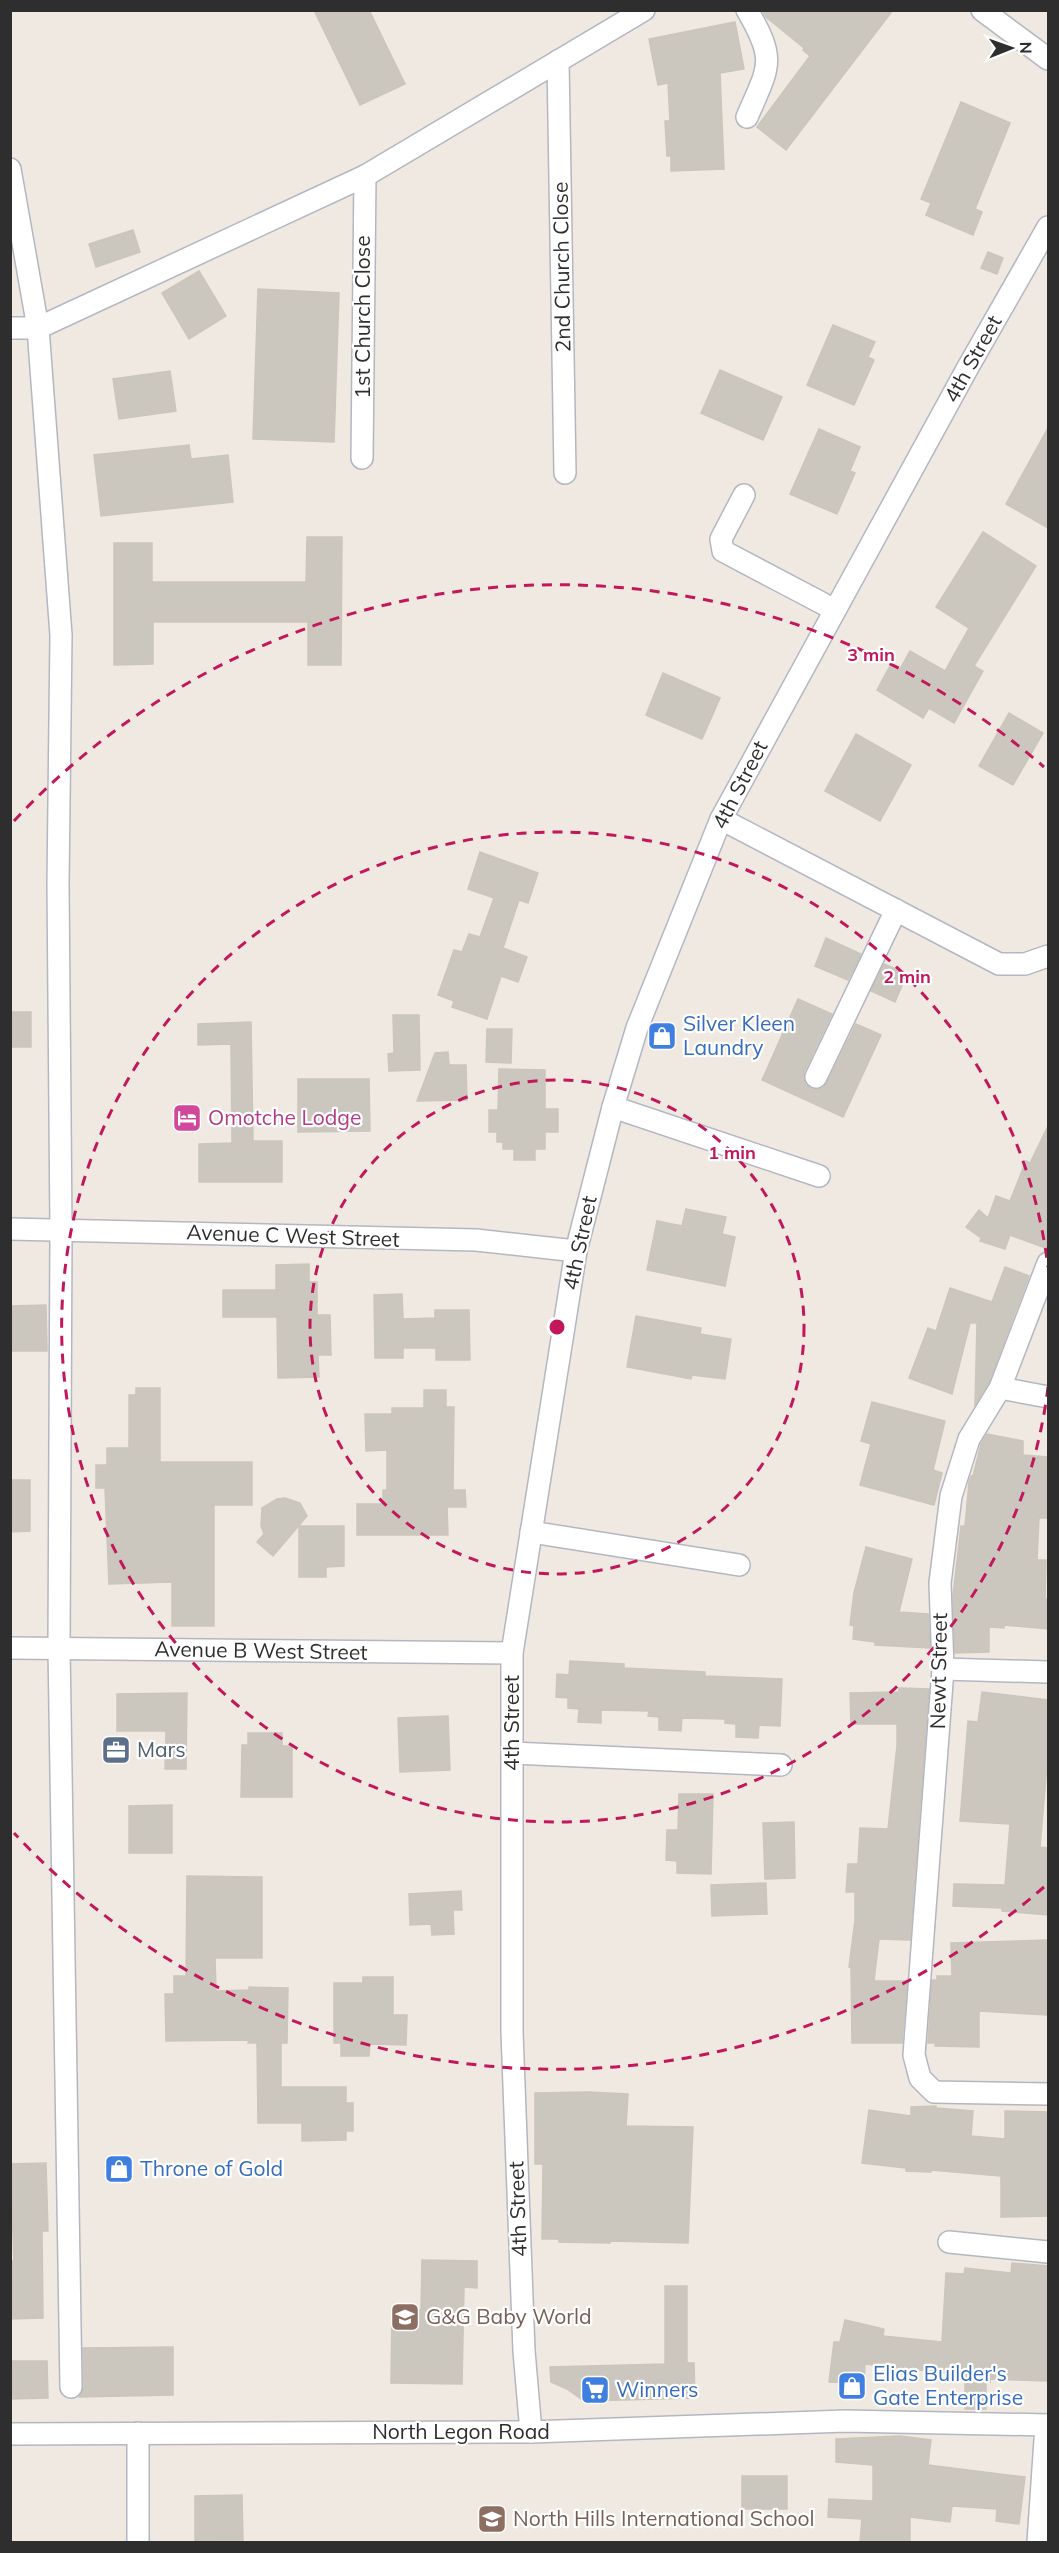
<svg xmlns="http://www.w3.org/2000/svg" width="1059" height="2553" font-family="Mulish,sans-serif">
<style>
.building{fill:#cbc7bf;stroke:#cbc5ba;stroke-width:1.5}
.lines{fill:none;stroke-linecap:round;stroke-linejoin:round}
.minor-casing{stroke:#b4b7c1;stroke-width:24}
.minor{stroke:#fff;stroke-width:21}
.ring{fill:none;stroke:#c2185b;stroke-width:3;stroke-dasharray:10 8}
.labels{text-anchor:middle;stroke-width:4.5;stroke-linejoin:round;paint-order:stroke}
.street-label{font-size:21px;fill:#2e2e2e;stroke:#fff}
.shop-label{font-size:21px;fill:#366cbe;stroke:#fff;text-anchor:start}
.hotel-label{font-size:21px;fill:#b23c85;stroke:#fff;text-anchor:start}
.service-label{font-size:21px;fill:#4e5e75;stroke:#fff;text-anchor:start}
.education-label{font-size:21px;fill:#785e54;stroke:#fff;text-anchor:start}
.centre{fill:#c2185b;stroke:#fff;stroke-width:3}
.ring-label{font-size:18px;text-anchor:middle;font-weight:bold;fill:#c2185b;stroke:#fff;stroke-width:4.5;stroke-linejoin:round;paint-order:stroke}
</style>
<rect width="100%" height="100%" fill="#efe9e1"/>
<g class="building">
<path d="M314,10H369L405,84L360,105Z"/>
<path d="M762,10H893L786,150L757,127L810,56L803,50L804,48L766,17Z"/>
<path d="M735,22L744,69L720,73L724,169L671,171V156H667L665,121H670L668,83L658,85L649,39Z"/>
<path d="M961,102L1010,123L975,209L982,212L973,235L926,215L931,203L921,199Z"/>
<path d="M133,230L140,252L96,267L89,244Z"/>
<path d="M988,252L1003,258L997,274L981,268Z"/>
<path d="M199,271L226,316L189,339L162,293Z"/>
<path d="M258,289L339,293L334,442L253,439Z"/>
<path d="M833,325L875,342L868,357L874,360L854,405L807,385Z"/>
<path d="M720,370L782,397L763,440L701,413Z"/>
<path d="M170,371L176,411L119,419L113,379Z"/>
<path d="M1048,428V528L1006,504Z"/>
<path d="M819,429L860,447L850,471L855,473L837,514L790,494Z"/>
<path d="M189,445L191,459L228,455L233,502L101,516L94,455Z"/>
<path d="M983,532L1036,566L974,666L983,671L954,723L929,708L923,718L877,690L891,664L900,669L910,651L945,671L969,628L936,607Z"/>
<path d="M307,537H342L341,665H308V622H153V664L114,665V543H152V582H306Z"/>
<path d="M663,673L720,698L702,739L646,715Z"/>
<path d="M1009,713L1043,733L1013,785L979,766Z"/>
<path d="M856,734L911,765L880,821L825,791Z"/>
<path d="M480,852L538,873L528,903L519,900L503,948L527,957L518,982L501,976L487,1019L452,1007L454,1001L438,995L454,950L462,952L469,934L480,937L494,898L468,889Z"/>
<path d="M826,938L861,954L848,980L815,966Z"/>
<path d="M884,964L907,974L895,1002L871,991Z"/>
<path d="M798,999L832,1014L804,1072L805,1084L811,1089L823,1088L827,1083L856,1024L881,1035L843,1117L762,1080Z"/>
<rect x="10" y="1012" width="21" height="35"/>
<path d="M393,1015H419L420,1070L389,1071L388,1054L394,1053Z"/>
<path d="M251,1022L253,1141H282V1182H199V1144L232,1143L231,1044L198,1045V1024Z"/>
<path d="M487,1029H512L511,1063L486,1062Z"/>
<path d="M448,1052L449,1065H466L467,1100L417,1101L435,1053Z"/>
<path d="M499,1069L545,1070V1109H558V1132H545V1149H535V1160H514V1149H503V1142H497V1132H489V1110H498Z"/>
<path d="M298,1079H369L370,1131L298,1132Z"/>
<path d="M1048,1126V1249L1010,1235L1005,1249L980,1241L981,1238L966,1227L979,1210L988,1218L996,1196L1010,1201L1026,1161L1030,1163Z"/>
<path d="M686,1209L726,1217L722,1234L735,1237L725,1286L647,1270L657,1221L682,1226Z"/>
<path d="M309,1264V1282H317V1315H330L331,1355H318L319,1377L278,1378L277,1317H223V1290H276V1265Z"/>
<path d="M1005,1267L1029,1276L989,1382L975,1405L977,1323H970L952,1394L909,1378L928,1328L936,1331L950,1288L992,1302Z"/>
<path d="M402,1294L403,1319L435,1318V1310H469L470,1360H436V1348H403V1358H375L374,1295Z"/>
<path d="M46,1305L47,1351H10V1306Z"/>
<path d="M636,1316L701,1328L700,1334L731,1339L725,1379L692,1375L691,1379L627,1367Z"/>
<path d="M136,1388H160V1462H252V1505H214V1626H172V1582L109,1584L105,1488H96V1465H107V1448H129V1395H136Z"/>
<path d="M424,1390H446V1407H454L453,1490H465L466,1507H447L448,1535H357V1504H383V1490H387V1450L366,1451L365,1414H392V1408H424Z"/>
<path d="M872,1402L945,1421L933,1470L942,1473L934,1505L860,1485L871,1444L861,1441Z"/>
<path d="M987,1434L1023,1441V1455L1048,1457V1518H1039L1037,1560H1046L1045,1599H1048V1629L1004,1625V1628L989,1627V1652L955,1653L953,1596L961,1526H965L969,1482L971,1476H973L981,1444Z"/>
<path d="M10,1480H30V1531L10,1532Z"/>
<path d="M285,1498L300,1503L307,1516L273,1556L257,1542L264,1534L261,1526L262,1508L277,1499Z"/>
<path d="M299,1526H344V1566L326,1567V1577H299Z"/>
<path d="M866,1547L912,1559L899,1612L928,1614L930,1648L875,1645V1642L853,1639L854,1626L850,1625L854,1593Z"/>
<path d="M570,1661L624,1664V1668L705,1672V1676L782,1679L780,1726L759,1725L758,1738L736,1737V1724L725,1723V1719L682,1718L681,1731L659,1730V1717L648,1716L649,1711L601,1710V1723L578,1722L579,1709L568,1708V1698L556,1697L557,1674L569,1675Z"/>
<path d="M899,1688L929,1689L910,1940L879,1939L874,1981H907L902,2043H852L851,1967H849L855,1920V1892H846L848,1864H858L860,1828L888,1829L897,1746V1724H851L850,1693L899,1692Z"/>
<path d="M982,1692L1048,1700V1753L1040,1847L1048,1848V1915L1002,1911V1908L953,1906L954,1884L1005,1885L1010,1824L960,1821L968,1721L978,1722Z"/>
<path d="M187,1693L186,1769H165L166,1731H117V1694Z"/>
<path d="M448,1716L450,1770L400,1772L398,1718Z"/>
<path d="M248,1733H282V1746H292V1797H241L242,1745H248Z"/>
<path d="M679,1794H713L711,1874L677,1873V1861L666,1860L667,1830H678Z"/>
<path d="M172,1805V1853H129V1806Z"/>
<path d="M794,1822L795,1878L765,1879L763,1823Z"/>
<path d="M187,1876L262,1877V1958H215L216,1991L249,1990V1987L288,1988L287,2043H281V2087H346V2103H353V2131H346V2140L302,2141V2123H258L257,2043H248L249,2040L166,2041L165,1994H174V1976H186Z"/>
<path d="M766,1883L767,1914L712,1916L711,1885Z"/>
<path d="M461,1891L462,1910H453L454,1934L432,1935L431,1924L410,1925L409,1894Z"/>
<path d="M1048,1940V2015L979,2011V2047L935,2046L936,2043H928L932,1980H937V1976H952L951,1943Z"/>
<path d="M363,1977H393V2015H407L406,2045L370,2044L369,2056H341V2043H334V1983H363Z"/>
<path d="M588,2092L628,2094L626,2126L693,2127L688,2243L610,2241V2243L559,2242V2239H542L543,2164H535V2093Z"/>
<path d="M936,2106V2108L973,2111L971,2136L1005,2139V2111L1048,2112V2216L1001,2217V2176L931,2170V2172L906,2171V2168L862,2163L869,2110L911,2116V2107Z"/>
<path d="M46,2163L48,2231H42L43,2318L10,2319V2261H14L10,2164Z"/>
<path d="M422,2260L477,2261V2288L464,2287L462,2384L391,2383L392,2310H421Z"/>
<path d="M1012,2263L1048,2266V2381L990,2379V2382L986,2381V2409H965V2380L954,2379V2374L865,2364L864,2383L829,2382L834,2342H840L845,2320L884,2329L883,2336L942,2342L946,2273L964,2274L965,2268L1011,2273Z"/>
<path d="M665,2286H687V2363H694L695,2398L584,2401L567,2389L551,2382L550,2367L665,2364Z"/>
<path d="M173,2347V2395L79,2397L84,2387L83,2348Z"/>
<path d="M10,2361H47L48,2398L10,2399Z"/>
<path d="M900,2436L931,2440L928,2465L1025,2477L1019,2524L996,2521L997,2509L952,2506L950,2522L910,2517V2542H860L862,2519L828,2517L829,2499L873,2501V2465L836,2462V2439Z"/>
<rect x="742" y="2476" width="45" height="33"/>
<path d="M242,2495L243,2540L195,2541V2496Z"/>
</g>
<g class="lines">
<g class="minor-casing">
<g id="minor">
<path d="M747,10C777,61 769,66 747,117"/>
<path d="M982,10L1048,59"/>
<path d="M558,61L565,473"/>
<path d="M10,169L38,328L61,635L58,884L61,1230L59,1649L71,2387"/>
<path d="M10,328H38L365,176L644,10"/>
<path d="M362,458L365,176"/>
<path d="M744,495L721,539L723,551L835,610"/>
<path d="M721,819L999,964H1025L1048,956"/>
<path d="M816,1077L896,910"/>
<path d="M613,1107L819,1176"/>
<path d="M10,1229L476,1240L576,1251"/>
<path d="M1048,1263L1000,1388L969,1439L951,1496L940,1583L943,1669L914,2055L920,2078L934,2092L1048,2094"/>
<path d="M1000,1388L1048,1397"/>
<path d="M531,1532L739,1565"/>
<path d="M10,1648L512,1653"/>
<path d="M943,1669L1048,1672"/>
<path d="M512,1753L781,1765"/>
<path d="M949,2242L1048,2252"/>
<path d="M531,2432L524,2351L512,2032V1653L576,1251L613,1107L637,1028L721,819L967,369L1048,227"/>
<path d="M138,2433V2542"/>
<path d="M10,2434L531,2432L845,2421L1048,2425"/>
<path d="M1038,2542L1046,2425"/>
</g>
</g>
<use href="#minor" class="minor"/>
</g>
<g class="ring">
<circle cx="557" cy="1327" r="247"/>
<path d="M1048 1387A495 495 0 1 1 1048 1267"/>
<path d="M1044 1887A742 742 0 0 1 14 1833M14 821A742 742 0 0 1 1044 767"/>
</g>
<defs>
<g id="shop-square" transform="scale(1.5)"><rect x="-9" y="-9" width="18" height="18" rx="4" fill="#3f7fe0" stroke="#fff"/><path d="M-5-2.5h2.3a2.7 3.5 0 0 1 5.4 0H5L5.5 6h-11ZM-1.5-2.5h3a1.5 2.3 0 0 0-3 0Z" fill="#fff"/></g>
<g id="hotel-square" transform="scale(1.5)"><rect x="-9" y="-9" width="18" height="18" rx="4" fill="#d1479c" stroke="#fff"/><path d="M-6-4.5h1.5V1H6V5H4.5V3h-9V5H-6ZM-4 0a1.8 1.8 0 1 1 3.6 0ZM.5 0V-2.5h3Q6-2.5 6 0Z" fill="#fff"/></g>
<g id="office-square" transform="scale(1.5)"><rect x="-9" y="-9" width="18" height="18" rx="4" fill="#5c6f8a" stroke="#fff"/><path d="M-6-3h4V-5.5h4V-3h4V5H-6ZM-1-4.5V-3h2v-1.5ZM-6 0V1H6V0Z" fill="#fff"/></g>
<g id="school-square" transform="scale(1.5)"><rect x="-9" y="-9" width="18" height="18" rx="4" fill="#8d6e63" stroke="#fff"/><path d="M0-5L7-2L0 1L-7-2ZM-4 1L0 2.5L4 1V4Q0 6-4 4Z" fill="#fff"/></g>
<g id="supermarket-square" transform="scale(1.5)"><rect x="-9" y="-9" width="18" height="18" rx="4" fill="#3f7fe0" stroke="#fff"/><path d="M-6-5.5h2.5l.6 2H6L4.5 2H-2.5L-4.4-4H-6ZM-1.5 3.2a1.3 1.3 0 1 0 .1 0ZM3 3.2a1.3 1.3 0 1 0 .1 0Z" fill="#fff"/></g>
</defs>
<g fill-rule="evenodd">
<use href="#shop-square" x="662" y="1036"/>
<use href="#hotel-square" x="187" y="1118"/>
<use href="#office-square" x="116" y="1750"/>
<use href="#shop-square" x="119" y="2169"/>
<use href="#school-square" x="405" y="2317"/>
<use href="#shop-square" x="852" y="2386"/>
<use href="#supermarket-square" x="595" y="2390"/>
<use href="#school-square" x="492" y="2519"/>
</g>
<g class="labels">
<g class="street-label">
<text transform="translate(562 267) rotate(-91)" y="7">2nd Church Close</text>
<text transform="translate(363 317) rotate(-90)" y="7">1st Church Close</text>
<text transform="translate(973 359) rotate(-61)" y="7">4th Street</text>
<text transform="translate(740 785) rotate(-63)" y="7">4th Street</text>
<text transform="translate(293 1236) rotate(2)" y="7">Avenue C West Street</text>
<text transform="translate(580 1243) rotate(-78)" y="7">4th Street</text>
<text transform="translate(261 1651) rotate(1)" y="7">Avenue B West Street</text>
<text transform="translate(939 1671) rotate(-89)" y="7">Newt Street</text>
<text transform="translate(512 1723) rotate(-90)" y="7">4th Street</text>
<text transform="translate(518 2209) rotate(-92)" y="7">4th Street</text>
<text x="461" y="2439">North Legon Road</text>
</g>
<g class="shop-label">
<text x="683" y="1031">Silver Kleen<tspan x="683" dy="24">Laundry</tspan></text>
<text x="140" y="2176">Throne of Gold</text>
<text x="873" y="2381">Elias Builder's<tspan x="873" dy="24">Gate Enterprise</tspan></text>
<text x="616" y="2397">Winners</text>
</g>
<g class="hotel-label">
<text x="208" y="1125">Omotche Lodge</text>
</g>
<g class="service-label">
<text x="137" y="1757">Mars</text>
</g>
<g class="education-label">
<text x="426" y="2324">G&amp;G Baby World</text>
<text x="513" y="2526">North Hills International School</text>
</g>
</g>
<circle cx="557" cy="1327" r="9" class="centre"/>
<g class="ring-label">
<text x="871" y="661">3 min</text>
<text x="907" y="983">2 min</text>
<text x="732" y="1159">1 min</text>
</g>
<rect width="1059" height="2553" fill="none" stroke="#2e2e2e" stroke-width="24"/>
<g transform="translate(1011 48) rotate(89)" stroke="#ffffff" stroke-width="4.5" paint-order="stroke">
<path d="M0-4.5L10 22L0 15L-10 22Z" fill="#2e2e2e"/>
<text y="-9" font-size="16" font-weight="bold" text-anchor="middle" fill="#2e2e2e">N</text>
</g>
</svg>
